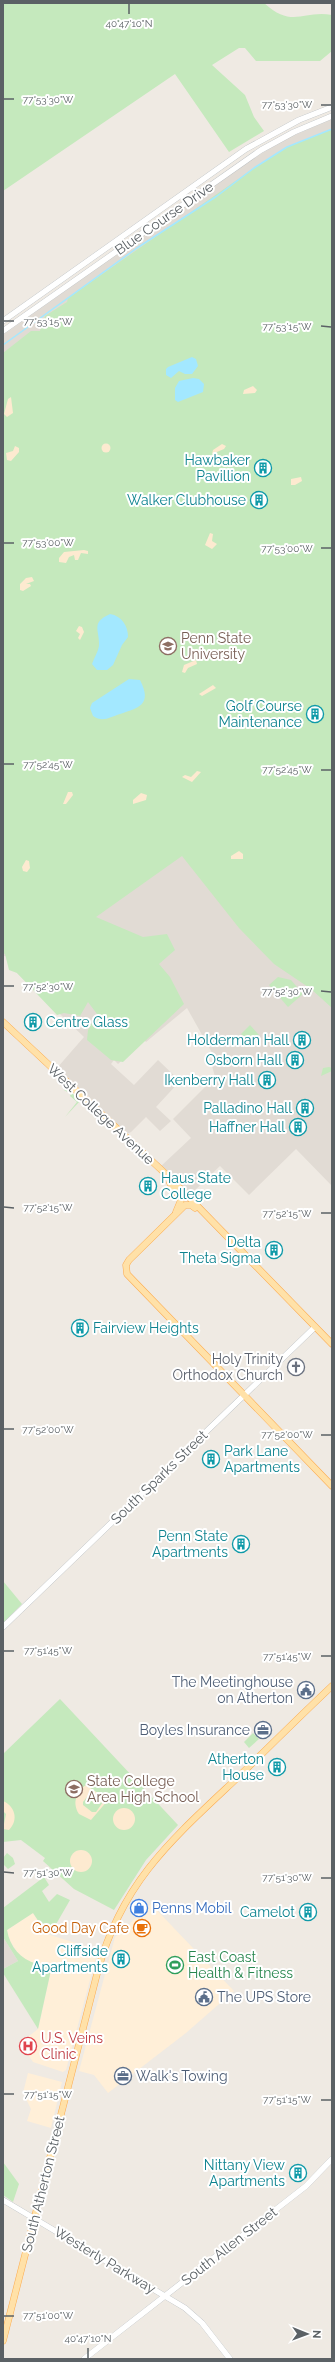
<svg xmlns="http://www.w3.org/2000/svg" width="335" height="2362" font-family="Raleway,sans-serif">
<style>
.commercial{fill:#ffefd8}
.education{fill:#e1dbd4}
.green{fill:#c5e9bd}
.sand{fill:#fdead0;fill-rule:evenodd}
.water{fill:#a3e8ff}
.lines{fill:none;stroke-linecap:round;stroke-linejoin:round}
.stream{stroke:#a3e8ff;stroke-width:1.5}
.secondary-casing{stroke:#b4babe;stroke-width:6}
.primary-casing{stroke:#fdab4e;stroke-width:7}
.secondary{stroke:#fff;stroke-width:5.5}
.primary{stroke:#ffe1a8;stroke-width:6}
.ticks{fill:none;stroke:#5b6165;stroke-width:1.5}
.labels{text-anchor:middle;stroke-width:4;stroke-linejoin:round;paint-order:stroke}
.street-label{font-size:14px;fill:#5b6165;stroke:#fff}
.culture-label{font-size:14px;fill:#0d838f;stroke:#fff;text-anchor:end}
.education-label{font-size:14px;fill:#785e54;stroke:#fff;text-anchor:start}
.worship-label{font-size:14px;fill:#5b616d;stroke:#fff;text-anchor:end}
.service-label{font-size:14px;fill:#4e5e75;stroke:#fff;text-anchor:end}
.shop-label{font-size:14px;fill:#366cbe;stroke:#fff;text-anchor:start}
.food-label{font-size:14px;fill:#c56008;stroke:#fff;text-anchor:end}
.leisure-label{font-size:14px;fill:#27864d;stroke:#fff;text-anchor:start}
.health-label{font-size:14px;fill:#be3a42;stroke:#fff;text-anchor:start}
.ticks-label{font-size:10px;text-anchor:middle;fill:#5b6165;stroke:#fff;stroke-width:4;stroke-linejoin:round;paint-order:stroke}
</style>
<rect width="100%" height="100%" fill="#efeae3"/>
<g class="commercial">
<path d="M151,1904L234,1991L186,2033L108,2093L94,2075L79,2071L115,1937Z"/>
<path d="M33,1913L47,1934L98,1950L66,2070L63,2072L33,2062L20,2043L38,2029L51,1970L26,1961L19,1955L8,1938L7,1930Z"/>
<path d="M28,2073L62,2082L51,2128L27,2121L31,2109L23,2093Z"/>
</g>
<g class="education">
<path d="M332,119V1186L296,1149L249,1195L220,1166L190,1195L160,1167L191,1138L173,1119L215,1077L211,1062L215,1058L187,1008L146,1042L144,1040L118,1064L114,1060L111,1064L134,1085L158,1060L180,1081L156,1107L171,1121L160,1131L146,1117L131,1132L127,1134L57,1068L84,1037L17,973L34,957L3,956V335L244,164L288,138Z"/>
<path d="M3,1937L18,1961L3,1969Z"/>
</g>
<g class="green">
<path d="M3,3H264C293,29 302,10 332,15V51L320,61H256L245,48H239L212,65L245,95L254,117L264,131L229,152L175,74L3,191Z"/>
<path d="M332,129V1008L311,989L274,964L239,928L182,856L96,917L143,937L167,934L175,950L159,964L170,977L184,1004L123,1062L111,1060L87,1040L88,1030L97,1014L88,1002L80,1016L64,1013L57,1015L17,973L9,970L5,954L3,953V353L31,331H40L45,316L67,302L68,298L254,168L287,147Z"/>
<path d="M278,977L291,980L303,994L288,1007L269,985Z"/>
<path d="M250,1025L259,1035L249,1043L241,1034Z"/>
<path d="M329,1067L332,1068V1071L321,1076L323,1068Z"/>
<path d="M66,1087L80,1101L65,1117L77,1102L70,1096L71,1094L64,1090Z"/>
<path d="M3,1581L22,1604L3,1623Z"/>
<path d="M60,1699L178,1825L146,1860L114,1910L74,1889L43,1861L45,1858L21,1840L3,1842V1754Z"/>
<path d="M253,1733L259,1739L249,1748L244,1742Z"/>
<path d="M7,1853L13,1858L15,1864L8,1869L3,1864V1858Z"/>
<path d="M44,1877L49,1885L42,1891L49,1902L57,1894L70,1900L51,1933L47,1934L33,1913L7,1930C10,1947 20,1959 37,1964C42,1966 47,1966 51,1970L38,2029L3,1973V1969L18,1961L3,1937V1908Z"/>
<path d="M3,2162L19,2184L13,2202L3,2195Z"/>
</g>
<g class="sand">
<path d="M253,386L257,390L255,393L243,394L244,390Z"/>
<path d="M11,397L13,413L7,417L4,414L8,399Z"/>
<circle cx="106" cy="448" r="4.5"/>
<path d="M222,444L226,446L224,449L212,454L213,450Z"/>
<path d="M15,446L19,448V452L11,461L7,460L6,453L13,451Z"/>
<path d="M301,477L302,481L295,485H291V479Z"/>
<path d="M210,533L213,534L212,541L217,544L212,549L205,545Z"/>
<path d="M84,550L88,551V554L81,553L78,560H75L74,555L69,557L66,563L59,562V558L64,552Z"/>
<path d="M32,577L34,581L26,584H30L31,586L23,591L20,590V584L26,578Z"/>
<path d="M79,626L82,627L84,632L80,640L78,638L80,634L76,631Z"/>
<path d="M196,660L197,664L188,668L185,673L182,672L184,665Z"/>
<path d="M213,685L216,688L202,696L199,694Z"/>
<path d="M197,771L201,772L192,782L182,777L185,775L191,777Z"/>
<path d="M68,792H72L73,795L66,804H63Z"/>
<path d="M141,793L147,795L146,800L133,804V800Z"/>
<path d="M239,851L243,854V859H231V856Z"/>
<path d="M26,860L29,861L30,868L27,872L23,871L22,867Z"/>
<path d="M86,1785L108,1800L91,1820L79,1814C72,1803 76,1792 86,1785ZM90,1793H93L102,1800L92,1801L94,1804L103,1802L96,1812H92L83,1805V1802Z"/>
<path d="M3,1801C15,1806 19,1820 9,1830L3,1829L6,1814L3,1811Z"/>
<circle cx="124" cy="1819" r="11"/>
<circle cx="81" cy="1861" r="11"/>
</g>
<g class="water">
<path d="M192,357L196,359L198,366L192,374H185L179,371L171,378L166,375V369L168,367Z"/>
<path d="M193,378L199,379L204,384L203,392L178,402L175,400V388L179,381Z"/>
<path d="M110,614C122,616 128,626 128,637L122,645L113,665L107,670H97L92,664C94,658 98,652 99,646C100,630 90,623 110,614Z"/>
<path d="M129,679L140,680C153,705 138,708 120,714C110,717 103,723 93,716L90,708L92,703Z"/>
</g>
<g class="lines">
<path class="stream" d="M3,345L137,248L217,196L254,168L287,147L332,129"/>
<g class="secondary-casing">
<g id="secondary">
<path d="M3,321L246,149L299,120L332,107"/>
<path d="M3,331L261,150L294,132L332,116"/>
<path d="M3,1627L315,1327"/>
<path d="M3,2200L185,2308L202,2323L230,2359"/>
<path d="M84,2359L306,2186L332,2159"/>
</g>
</g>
<g class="primary-casing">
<g id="primary">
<path d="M3,1022L170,1178L332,1344"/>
<path d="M170,1183L181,1200L176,1212"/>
<path d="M195,1208L191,1205H185L129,1260L126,1265L127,1274L332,1486"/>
<path d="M3,2341L98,1970C122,1883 170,1841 234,1781C267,1749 299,1717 332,1686"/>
</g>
</g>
<use href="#secondary" class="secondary"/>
<use href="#primary" class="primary"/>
</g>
<path class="ticks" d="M129,14V4M4,99H14M321,105H331M4,321H14M321,326L331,327M4,543H14M321,548H331M4,764H14M321,770H331M4,986H14M321,991L331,992M4,1207L14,1208M321,1213H331M4,1429H14M321,1435H331M4,1651H14M321,1656H331M4,1872L14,1873M321,1878H331M4,2094H14M321,2100H331M4,2316H14M88,2358V2348"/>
<defs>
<g id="building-ring" transform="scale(0.9)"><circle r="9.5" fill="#fff" stroke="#0f9aa8" stroke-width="1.5"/><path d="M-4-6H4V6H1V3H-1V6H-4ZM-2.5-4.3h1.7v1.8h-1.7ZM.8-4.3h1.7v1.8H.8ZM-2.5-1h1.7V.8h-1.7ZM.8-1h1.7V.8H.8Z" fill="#0f9aa8"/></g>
<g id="university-ring" transform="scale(0.9)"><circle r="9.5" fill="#fff" stroke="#8d6e63" stroke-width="1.5"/><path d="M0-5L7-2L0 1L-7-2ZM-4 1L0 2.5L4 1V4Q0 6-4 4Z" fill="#8d6e63"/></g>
<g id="church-ring" transform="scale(0.9)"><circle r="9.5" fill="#fff" stroke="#6b7280" stroke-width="1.5"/><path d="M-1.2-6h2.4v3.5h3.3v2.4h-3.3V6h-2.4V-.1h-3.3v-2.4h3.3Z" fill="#6b7280"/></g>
<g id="civic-ring" transform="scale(0.9)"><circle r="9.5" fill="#fff" stroke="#5c6f8a" stroke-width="1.5"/><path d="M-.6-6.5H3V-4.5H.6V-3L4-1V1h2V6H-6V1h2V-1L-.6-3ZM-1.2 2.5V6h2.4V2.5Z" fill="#5c6f8a"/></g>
<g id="office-ring" transform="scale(0.9)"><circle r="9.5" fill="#fff" stroke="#5c6f8a" stroke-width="1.5"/><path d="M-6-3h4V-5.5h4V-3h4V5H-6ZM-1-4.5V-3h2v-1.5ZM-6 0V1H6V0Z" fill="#5c6f8a"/></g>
<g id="school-ring" transform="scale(0.9)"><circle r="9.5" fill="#fff" stroke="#8d6e63" stroke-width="1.5"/><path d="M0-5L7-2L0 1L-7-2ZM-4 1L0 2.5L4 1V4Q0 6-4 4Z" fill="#8d6e63"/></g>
<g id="shop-ring" transform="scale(0.9)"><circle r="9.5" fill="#fff" stroke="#3f7fe0" stroke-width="1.5"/><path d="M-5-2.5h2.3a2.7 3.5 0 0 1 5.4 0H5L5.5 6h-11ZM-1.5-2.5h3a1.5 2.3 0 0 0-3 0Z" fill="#3f7fe0"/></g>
<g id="cafe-ring" transform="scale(0.9)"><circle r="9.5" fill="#fff" stroke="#e8710a" stroke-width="1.5"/><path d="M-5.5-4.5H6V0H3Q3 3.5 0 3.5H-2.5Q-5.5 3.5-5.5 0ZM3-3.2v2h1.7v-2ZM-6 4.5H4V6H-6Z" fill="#e8710a"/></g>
<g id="stadium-ring" transform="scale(0.9)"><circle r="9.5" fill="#fff" stroke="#2e9e5b" stroke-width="1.5"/><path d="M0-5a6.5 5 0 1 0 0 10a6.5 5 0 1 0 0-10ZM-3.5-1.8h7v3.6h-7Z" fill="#2e9e5b"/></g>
<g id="hospital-ring" transform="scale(0.9)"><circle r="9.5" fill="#fff" stroke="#e0444e" stroke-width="1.5"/><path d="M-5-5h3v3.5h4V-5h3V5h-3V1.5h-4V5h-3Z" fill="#e0444e"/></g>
</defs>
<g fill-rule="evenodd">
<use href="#building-ring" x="263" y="468"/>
<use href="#building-ring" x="259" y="500"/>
<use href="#university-ring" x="168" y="646"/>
<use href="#building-ring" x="315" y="714"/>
<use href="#building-ring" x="33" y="1022"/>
<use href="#building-ring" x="302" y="1040"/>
<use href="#building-ring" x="295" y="1060"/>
<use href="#building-ring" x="267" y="1080"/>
<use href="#building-ring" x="305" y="1108"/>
<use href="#building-ring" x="298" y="1127"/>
<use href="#building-ring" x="148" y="1186"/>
<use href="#building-ring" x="274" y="1250"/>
<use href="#building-ring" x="80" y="1328"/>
<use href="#church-ring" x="296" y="1367"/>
<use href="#building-ring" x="211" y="1459"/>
<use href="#building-ring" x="241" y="1544"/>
<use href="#civic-ring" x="306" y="1690"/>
<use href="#office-ring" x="263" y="1730"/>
<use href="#building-ring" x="277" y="1767"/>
<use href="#school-ring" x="74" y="1789"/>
<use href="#shop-ring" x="139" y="1908"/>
<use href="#building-ring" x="308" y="1912"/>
<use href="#cafe-ring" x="142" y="1928"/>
<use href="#building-ring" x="121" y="1959"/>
<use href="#stadium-ring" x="175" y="1965"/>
<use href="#civic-ring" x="204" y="1997"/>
<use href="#hospital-ring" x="28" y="2046"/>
<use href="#office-ring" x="123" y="2076"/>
<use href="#building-ring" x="298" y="2173"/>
</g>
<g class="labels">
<g class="street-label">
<text transform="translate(164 218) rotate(-35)" y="5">Blue Course Drive</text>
<text transform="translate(101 1114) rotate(43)" y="5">West College Avenue</text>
<text transform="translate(159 1477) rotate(-44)" y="5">South Sparks Street</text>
<text transform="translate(43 2184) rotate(-76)" y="5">South Atherton Street</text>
<text transform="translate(229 2246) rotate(-38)" y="5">South Allen Street</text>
<text transform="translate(105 2260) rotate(31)" y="5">Westerly Parkway</text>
</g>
<g class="culture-label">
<text x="250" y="465">Hawbaker<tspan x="250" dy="16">Pavillion</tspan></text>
<text x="246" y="505">Walker Clubhouse</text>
<text x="302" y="711">Golf Course<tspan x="302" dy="16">Maintenance</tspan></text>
<text x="46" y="1027" text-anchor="start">Centre Glass</text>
<text x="289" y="1045">Holderman Hall</text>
<text x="282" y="1065">Osborn Hall</text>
<text x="254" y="1085">Ikenberry Hall</text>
<text x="292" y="1113">Palladino Hall</text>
<text x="285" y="1132">Haffner Hall</text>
<text x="161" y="1183" text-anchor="start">Haus State<tspan x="161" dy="16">College</tspan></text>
<text x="261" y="1247">Delta<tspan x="261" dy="16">Theta Sigma</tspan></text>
<text x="93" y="1333" text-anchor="start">Fairview Heights</text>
<text x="224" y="1456" text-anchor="start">Park Lane<tspan x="224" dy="16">Apartments</tspan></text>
<text x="228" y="1541">Penn State<tspan x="228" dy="16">Apartments</tspan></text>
<text x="264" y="1764">Atherton<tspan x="264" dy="16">House</tspan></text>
<text x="295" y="1917">Camelot</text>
<text x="108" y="1956">Cliffside<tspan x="108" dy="16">Apartments</tspan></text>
<text x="285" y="2170">Nittany View<tspan x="285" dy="16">Apartments</tspan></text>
</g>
<g class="education-label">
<text x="181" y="643">Penn State<tspan x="181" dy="16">University</tspan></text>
<text x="87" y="1786">State College<tspan x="87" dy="16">Area High School</tspan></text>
</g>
<g class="worship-label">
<text x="283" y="1364">Holy Trinity<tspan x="283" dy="16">Orthodox Church</tspan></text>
</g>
<g class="service-label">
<text x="293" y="1687">The Meetinghouse<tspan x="293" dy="16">on Atherton</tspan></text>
<text x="250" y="1735">Boyles Insurance</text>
<text x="217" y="2002" text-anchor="start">The UPS Store</text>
<text x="136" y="2081" text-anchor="start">Walk's Towing</text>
</g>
<g class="shop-label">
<text x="152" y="1913">Penns Mobil</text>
</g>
<g class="food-label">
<text x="129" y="1933">Good Day Cafe</text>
</g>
<g class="leisure-label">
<text x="188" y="1962">East Coast<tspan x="188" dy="16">Health &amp; Fitness</tspan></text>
</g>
<g class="health-label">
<text x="41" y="2043">U.S. Veins<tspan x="41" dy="16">Clinic</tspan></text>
</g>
</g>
<g class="ticks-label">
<text x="129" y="27">40°47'10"N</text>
<text x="48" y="103">77°53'30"W</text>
<text x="287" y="108">77°53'30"W</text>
<text x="48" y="325">77°53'15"W</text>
<text x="287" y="330">77°53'15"W</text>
<text x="48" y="546">77°53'00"W</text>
<text x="287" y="552">77°53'00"W</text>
<text x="48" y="768">77°52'45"W</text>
<text x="287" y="773">77°52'45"W</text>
<text x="48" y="990">77°52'30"W</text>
<text x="287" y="995">77°52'30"W</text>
<text x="48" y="1211">77°52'15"W</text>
<text x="287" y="1217">77°52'15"W</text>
<text x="48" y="1433">77°52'00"W</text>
<text x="287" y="1438">77°52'00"W</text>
<text x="48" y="1654">77°51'45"W</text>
<text x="287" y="1660">77°51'45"W</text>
<text x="48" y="1876">77°51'30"W</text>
<text x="287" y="1881">77°51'30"W</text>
<text x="48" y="2098">77°51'15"W</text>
<text x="287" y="2103">77°51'15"W</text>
<text x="48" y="2319">77°51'00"W</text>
<text x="88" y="2342">40°47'10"N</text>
</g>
<rect width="335" height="2362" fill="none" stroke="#5b6165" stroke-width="8"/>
<g transform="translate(307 2334) rotate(91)" stroke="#ffffff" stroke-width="3" paint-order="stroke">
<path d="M0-3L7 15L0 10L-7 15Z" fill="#5b6165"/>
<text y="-6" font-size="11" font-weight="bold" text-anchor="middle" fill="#5b6165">N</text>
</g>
</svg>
